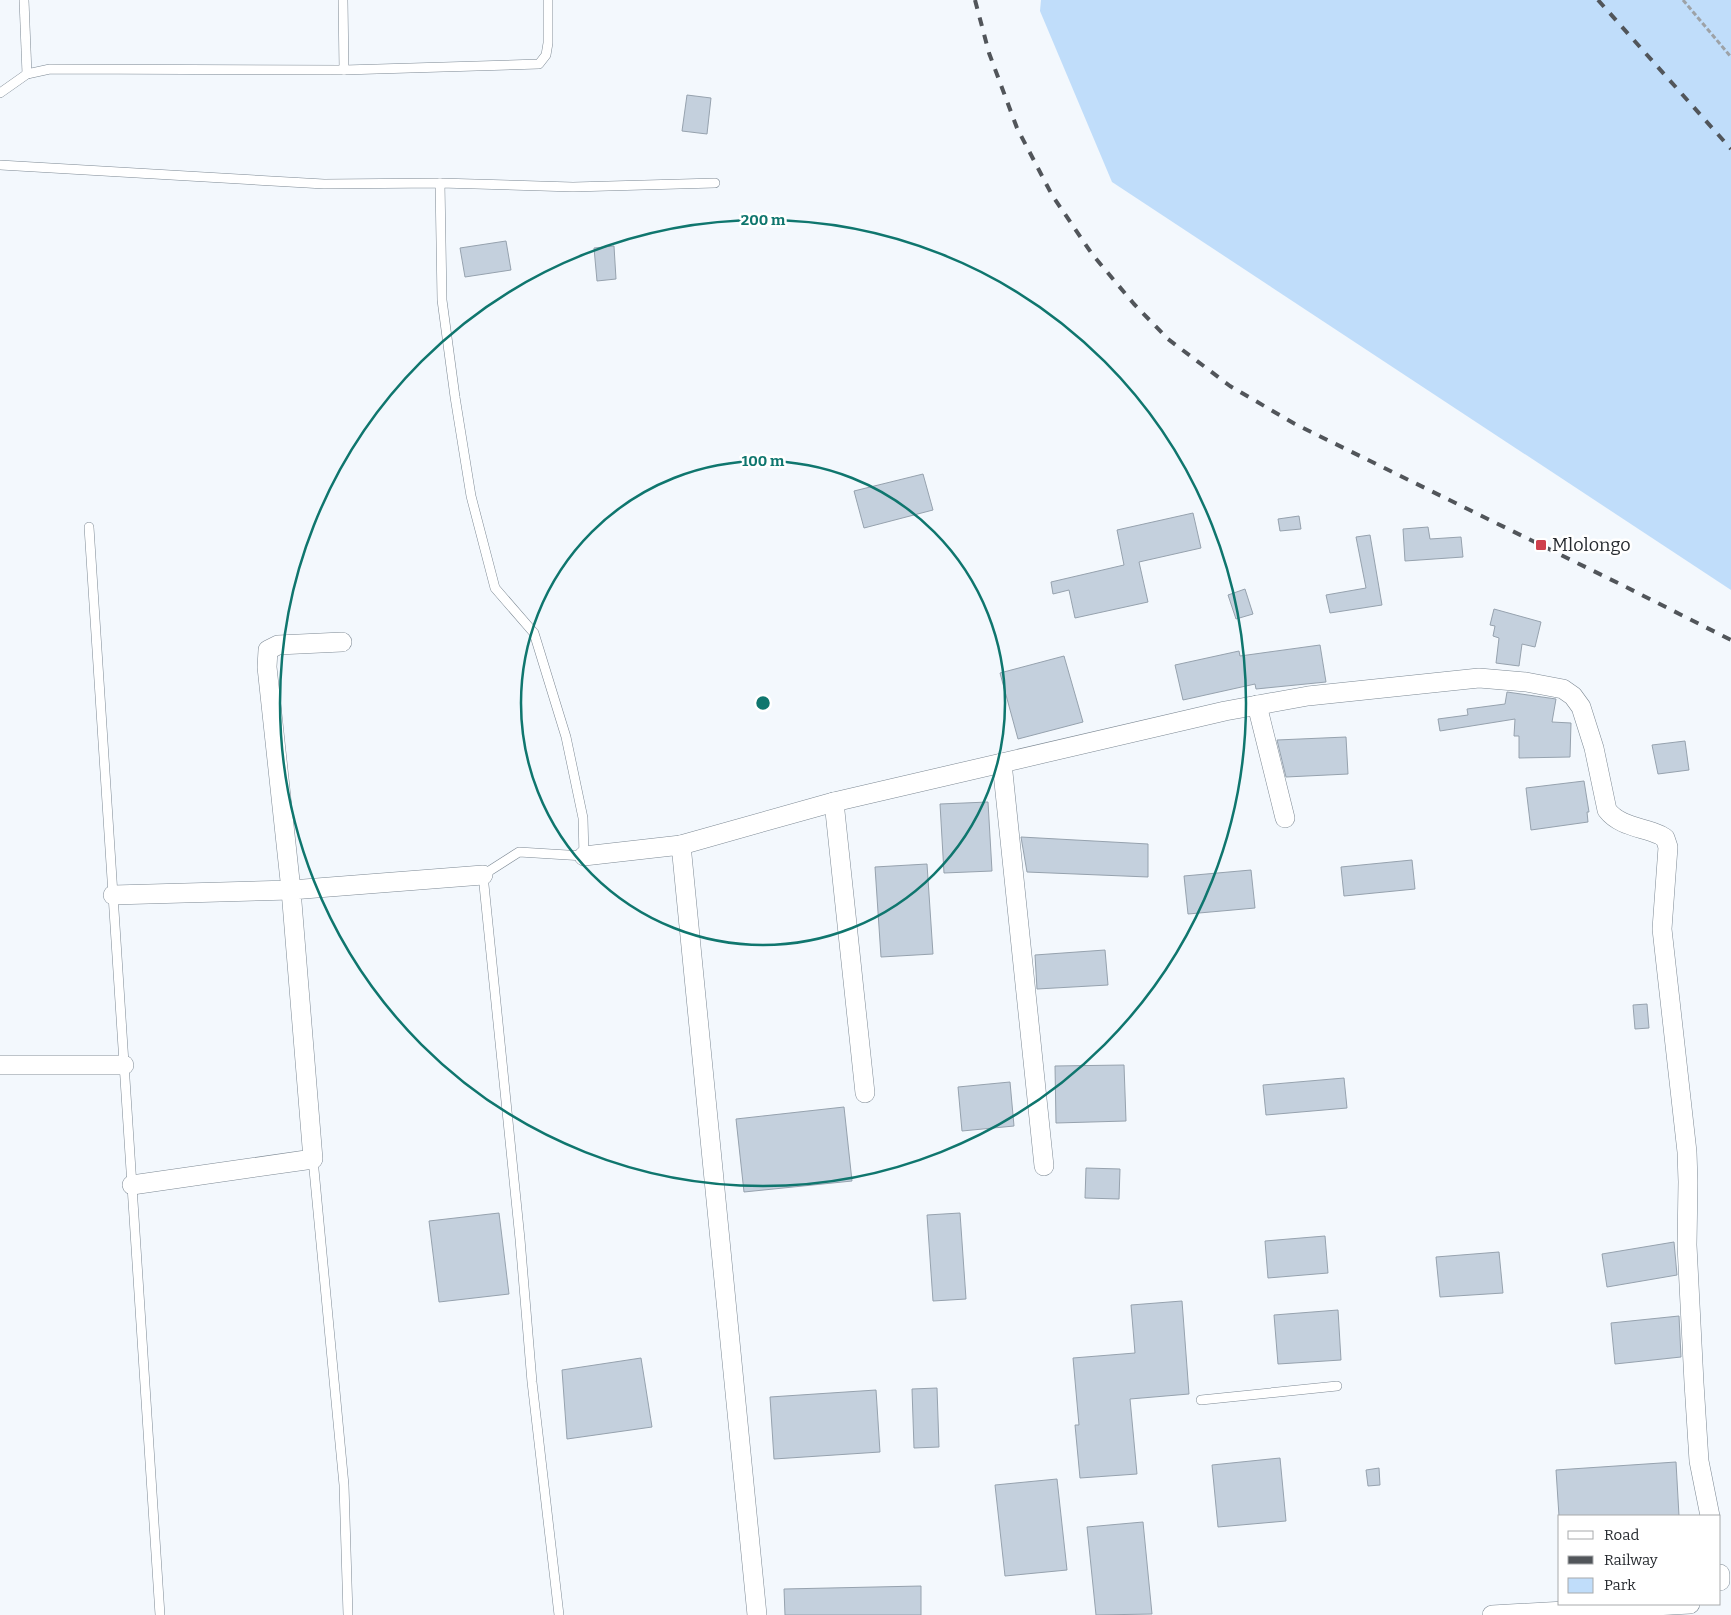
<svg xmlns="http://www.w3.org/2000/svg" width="1731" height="1615" font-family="Bitter,serif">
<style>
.green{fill:#c0ddfa}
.building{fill:#c4d0dd;stroke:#96a2ae}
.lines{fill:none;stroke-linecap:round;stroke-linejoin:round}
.service-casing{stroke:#7d8994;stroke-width:10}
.minor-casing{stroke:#7d8994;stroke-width:20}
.path{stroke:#9da2a7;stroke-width:3;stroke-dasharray:5 2.5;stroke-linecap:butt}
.service{stroke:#fff;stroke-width:9}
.minor{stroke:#fff;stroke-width:19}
.rail{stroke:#51555a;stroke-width:4;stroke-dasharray:9 9;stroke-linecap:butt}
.ring{fill:none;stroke:#0f766e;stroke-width:2.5}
.poi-dot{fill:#cf3f4d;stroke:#fff;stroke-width:2}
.labels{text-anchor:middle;stroke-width:5;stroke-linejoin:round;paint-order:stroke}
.poi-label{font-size:18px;fill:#262a2f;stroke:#fff;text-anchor:start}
.centre{fill:#0f766e;stroke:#fff;stroke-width:2.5}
.ring-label{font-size:15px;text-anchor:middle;font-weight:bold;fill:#0f766e;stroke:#fff;stroke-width:5;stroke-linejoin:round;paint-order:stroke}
</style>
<rect width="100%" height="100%" fill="#f3f8fd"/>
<path class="green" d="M1041,0H1731V590L1112,182L1040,11Z"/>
<g class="building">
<path d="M687,95L711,98L707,134L682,131Z"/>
<path d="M506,241L511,270L465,277L460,248Z"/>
<path d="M614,246L616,279L597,281L594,248Z"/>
<path d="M923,474L933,510L864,528L854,491Z"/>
<path d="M1193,513L1201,548L1139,562L1148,602L1075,618L1069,590L1053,594L1051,582L1124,565L1117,530Z"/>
<path d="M1299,516L1301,529L1280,531L1278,519Z"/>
<path d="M1428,527L1430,539L1461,537L1463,557L1405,561L1403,529Z"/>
<path d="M1370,535L1382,605L1330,613L1326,595L1366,588L1356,537Z"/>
<path d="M1245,589L1253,614L1236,619L1228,595Z"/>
<path d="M1494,609L1541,622L1535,647L1522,644L1519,666L1496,663L1499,638L1493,636L1495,626L1490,625Z"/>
<path d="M1320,645L1326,682L1256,689L1255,684L1183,700L1175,665L1239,651L1240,656Z"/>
<path d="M1064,656L1083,722L1018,739L1000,673Z"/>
<path d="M1507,692L1556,699L1552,722L1571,723L1570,757L1519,758V736H1514L1515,719L1440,731L1438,719L1468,715L1467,709L1505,704Z"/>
<path d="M1346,737L1348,774L1286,777L1277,740Z"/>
<path d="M1685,741L1689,770L1658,774L1652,745Z"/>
<path d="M1584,781L1589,812H1587L1588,822L1531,830L1526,788Z"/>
<path d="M988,802L992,871L944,873L940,804Z"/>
<path d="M1021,837L1148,844V877L1027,872Z"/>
<path d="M1412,860L1415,889L1344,896L1341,867Z"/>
<path d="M927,864L933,954L881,957L875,867Z"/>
<path d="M1251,870L1255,908L1188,914L1184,876Z"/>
<path d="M1105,950L1108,985L1037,989L1035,955Z"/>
<path d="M1647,1004L1649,1028L1635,1029L1633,1005Z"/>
<path d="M1124,1065L1126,1121L1056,1123L1055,1066Z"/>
<path d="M1344,1078L1347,1108L1266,1115L1263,1085Z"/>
<path d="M1010,1082L1014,1126L962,1131L958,1087Z"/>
<path d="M844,1107L852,1181L744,1192L736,1119Z"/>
<path d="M1086,1168L1120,1169L1119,1199L1085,1198Z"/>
<path d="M499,1213L509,1294L439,1302L429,1221Z"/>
<path d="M960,1213L966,1299L933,1301L927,1215Z"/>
<path d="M1325,1236L1328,1273L1268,1278L1265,1241Z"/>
<path d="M1674,1242L1677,1275L1607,1287L1602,1254Z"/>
<path d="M1499,1252L1503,1293L1440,1297L1436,1257Z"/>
<path d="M1182,1301L1189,1394L1130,1399L1137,1474L1080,1478L1075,1425H1079L1073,1358L1135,1353L1131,1305Z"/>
<path d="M1338,1310L1341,1360L1278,1364L1274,1315Z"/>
<path d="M1679,1316L1681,1357L1615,1364L1611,1323Z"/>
<path d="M641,1358L652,1427L567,1439L562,1370Z"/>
<path d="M937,1388L939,1447L914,1448L912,1389Z"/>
<path d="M876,1390L880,1452L774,1459L770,1397Z"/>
<path d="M1280,1458L1286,1521L1218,1527L1212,1465Z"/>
<path d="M1676,1462L1679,1516H1559L1556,1470Z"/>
<path d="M1379,1468L1380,1485L1368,1486L1366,1470Z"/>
<path d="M1057,1479L1067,1570L1005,1576L995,1485Z"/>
<path d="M1143,1522L1152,1614L1096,1615L1087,1527Z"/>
<path d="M921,1586V1615H785L784,1589Z"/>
</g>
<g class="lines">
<g class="service-casing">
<g id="service">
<path d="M24,0L27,74"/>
<path d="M344,70L539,64L546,55L548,43V0"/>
<path d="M0,93L27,74L50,69L344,70L343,0"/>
<path d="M0,165L324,184L440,183L573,187L715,183"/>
<path d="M440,183L442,300L455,397L471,496L495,588L534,633L566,737L583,818L584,856L519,852L483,875L520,1239L532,1382L559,1615"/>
<path d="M89,527L160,1615"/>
<path d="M313,1159L344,1485L348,1615"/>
<path d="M1201,1400L1337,1386"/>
</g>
</g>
<g class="minor-casing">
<g id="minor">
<path d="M1257,705L1285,818"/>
<path d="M1002,763L1044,1166"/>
<path d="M834,802L865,1093"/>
<path d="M681,845L834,802L1225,711L1308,696L1479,678L1526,682L1563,689L1573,696L1581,707L1594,748L1607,810C1620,827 1643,827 1660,835L1665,838L1668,847L1662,929L1687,1152L1688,1182L1687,1245L1694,1383L1699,1461L1710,1516"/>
<path d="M584,856L681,845L757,1615"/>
<path d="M113,895L291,890L267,667L268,650L278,645L342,642"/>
<path d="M0,1065H124"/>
<path d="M132,1185L313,1159L291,890L483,875"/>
<path d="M1720,1574V1581"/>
<path d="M1492,1615L1690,1604"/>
</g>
</g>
<path class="path" d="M1683,0L1731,57"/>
<use href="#service" class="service"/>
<use href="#minor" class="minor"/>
<g class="rail">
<path d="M975,0L989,53L1017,128L1052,195L1092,254L1134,304L1168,339L1230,386L1295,424L1624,586L1731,640"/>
<path d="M1598,0L1731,149"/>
</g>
</g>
<g class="ring">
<circle cx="763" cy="703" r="242"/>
<circle cx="763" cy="703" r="483"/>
</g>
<rect class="poi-dot" x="1535" y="539" width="12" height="12" rx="2.5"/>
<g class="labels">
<g class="poi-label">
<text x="1552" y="551">Mlolongo</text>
</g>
</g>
<circle cx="763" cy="703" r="8" class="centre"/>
<g class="ring-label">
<text x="763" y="225">200 m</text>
<text x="763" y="466">100 m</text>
</g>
<rect x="1558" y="1515" width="162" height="90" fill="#ffffff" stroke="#a8aaac"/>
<rect x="1568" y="1531" width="25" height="8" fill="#ffffff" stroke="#a8aaac"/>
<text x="1604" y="1540" font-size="15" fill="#262a2f">Road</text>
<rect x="1568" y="1556" width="25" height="8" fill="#51555a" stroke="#a8aaac"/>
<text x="1604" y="1565" font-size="15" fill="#262a2f">Railway</text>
<rect x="1568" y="1578" width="25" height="15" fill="#c0ddfa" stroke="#a8aaac"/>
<text x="1604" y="1590" font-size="15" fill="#262a2f">Park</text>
</svg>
